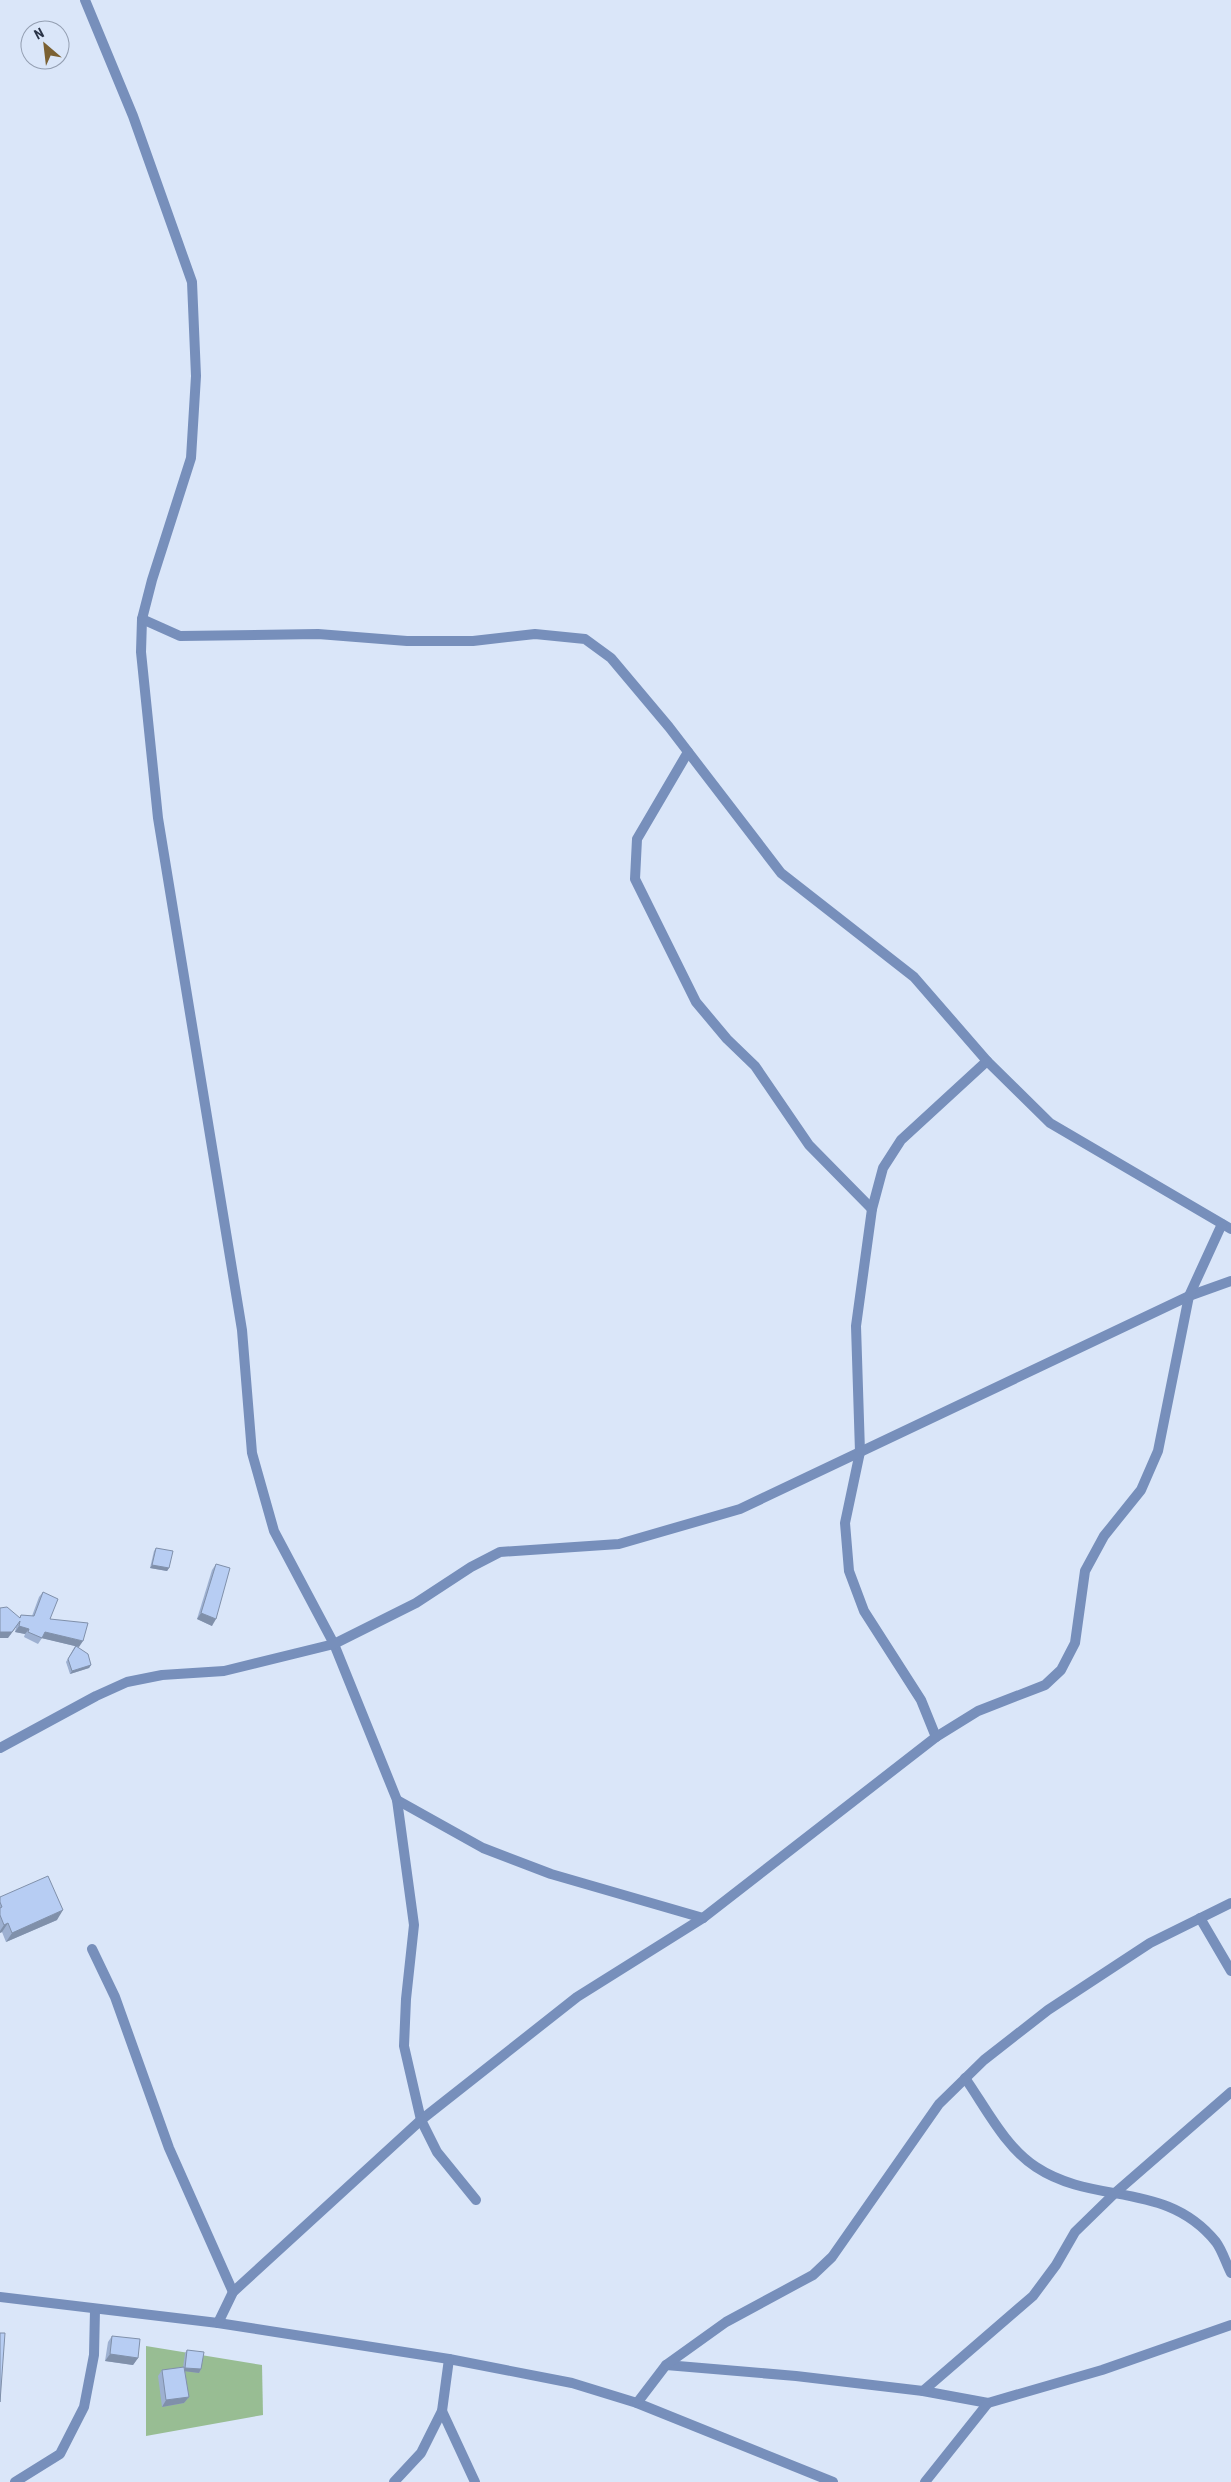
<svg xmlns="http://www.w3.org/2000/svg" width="1231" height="2482" font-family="'Roboto Condensed',sans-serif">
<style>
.green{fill:#98bd93}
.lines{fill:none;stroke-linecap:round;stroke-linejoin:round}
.street{stroke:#778fbb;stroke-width:10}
.wall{fill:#9db0d1}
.shaded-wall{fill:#8090aa}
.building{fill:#b7cdf3;stroke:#8090aa}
</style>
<rect width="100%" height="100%" fill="#dae6f9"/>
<path class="green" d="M146,2346L262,2365L263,2415L146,2436Z"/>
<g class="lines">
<g class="street">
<path d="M85,0L133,116L192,282L196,376L191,458L152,580L142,619L141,652L158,818L242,1330L252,1453L274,1531L334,1644L397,1800L414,1925L406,1999L404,2046L421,2120L437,2152L476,2200"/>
<path d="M142,619L180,636L318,634L407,641H473L535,634L585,639L611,658L669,727L781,873L914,977L987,1061L1050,1123L1231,1229"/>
<path d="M688,752L637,839L635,879L696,1002L727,1039L755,1066L809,1145L872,1209"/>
<path d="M936,1737L921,1700L864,1611L849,1571L845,1523L860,1452L856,1326L872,1209L883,1168L901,1140L987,1061"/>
<path d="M0,1748L96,1696L127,1682L162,1675L224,1671L334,1644L416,1603L471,1567L500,1552L619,1544L740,1509L1189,1296L1231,1281"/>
<path d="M397,1800L483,1848L551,1874L703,1918"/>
<path d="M1200,1918L1231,1971"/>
<path d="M92,1949L115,1997L169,2148L233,2292"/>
<path d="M965,2078C986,2108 1005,2147 1036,2167C1095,2206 1166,2180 1216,2242C1222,2250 1226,2263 1231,2273"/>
<path d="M0,2297L218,2323L449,2359L572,2383L637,2403L833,2482"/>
<path d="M218,2323L233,2292L421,2120L577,1997L703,1918L936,1737L978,1711L1045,1685L1061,1670L1075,1643L1085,1571L1104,1536L1141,1490L1158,1451L1189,1296L1222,1224"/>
<path d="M666,2365L796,2376L923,2391L988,2403L1102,2370L1231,2325"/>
<path d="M923,2391L1033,2296L1056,2265L1075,2232L1115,2193L1231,2092"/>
<path d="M637,2403L666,2365L726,2322L813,2275L832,2257L939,2104L984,2060L1048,2010L1150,1943L1231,1903"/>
<path d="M442,2411L475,2482"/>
<path d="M15,2482L60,2454L84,2407L94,2355L95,2310"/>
<path d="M394,2482L421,2453L442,2411L449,2359"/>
<path d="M925,2482L988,2403"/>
</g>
</g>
<g class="wall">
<path d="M156,1548L169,1568L167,1571L150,1568L154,1551Z"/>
<path d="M216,1564L212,1626L197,1619L212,1570Z"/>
<path d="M43,1592L50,1619L79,1647L77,1646L91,1665L89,1668L70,1674L66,1662L75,1646L42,1638L38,1644L24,1637L25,1634L15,1632L16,1627L8,1638L21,1615L32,1616L39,1597Z"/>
<path d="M0,1897L57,1920L6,1942L2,1932L0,1933Z"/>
<path d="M112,2336L138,2358L133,2365L105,2361L108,2342Z"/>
<path d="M187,2350L201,2369L199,2373L185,2371L189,2397L184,2403L162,2407L158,2376L162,2370L183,2367L185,2353Z"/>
</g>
<g class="shaded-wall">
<path d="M152,1565L169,1568L167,1571L150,1568Z"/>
<path d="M201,1613L216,1619L212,1626L197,1619Z"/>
<path d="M19,1626L29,1629L25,1634L15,1632Z"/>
<path d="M16,1627L8,1638H0V1632Z"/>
<path d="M45,1632L83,1641L79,1647L41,1638Z"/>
<path d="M91,1665L89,1668L70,1674L72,1671Z"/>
<path d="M63,1910L57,1920L6,1942L12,1933Z"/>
<path d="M8,1923L2,1932L0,1933V1931L4,1925Z"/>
<path d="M110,2354L138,2358L133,2365L105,2361Z"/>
<path d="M185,2368L201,2369L199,2373L183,2371Z"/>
<path d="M189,2397L184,2403L162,2407L166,2400Z"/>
</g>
<g class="building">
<path d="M156,1548L173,1551L169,1568L152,1565Z"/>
<path d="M216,1564L230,1568L216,1619L201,1613Z"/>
<path d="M43,1592L58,1599L50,1619L88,1623L83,1641L45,1632L42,1638L28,1632L29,1629L19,1626L20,1621L12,1632H0V1608L7,1607L20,1618L21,1615L34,1616Z"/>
<path d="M76,1646L88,1654L91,1665L72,1671L68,1659Z"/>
<path d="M48,1876L63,1910L12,1933L8,1923L4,1925L0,1915V1908L2,1907L0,1902V1897Z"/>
<path d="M0,2333H5L0,2402Z"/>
<path d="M112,2336L140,2339L138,2358L110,2354Z"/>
<path d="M187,2350L204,2352L201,2369L185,2368Z"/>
<path d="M184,2367L189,2397L166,2400L162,2370Z"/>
</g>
<g transform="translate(45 45) rotate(332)"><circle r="24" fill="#dae6f9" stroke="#949fb2"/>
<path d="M0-4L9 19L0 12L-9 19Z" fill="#7b6133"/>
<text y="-8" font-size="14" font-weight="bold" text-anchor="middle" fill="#2a3447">N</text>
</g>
</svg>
